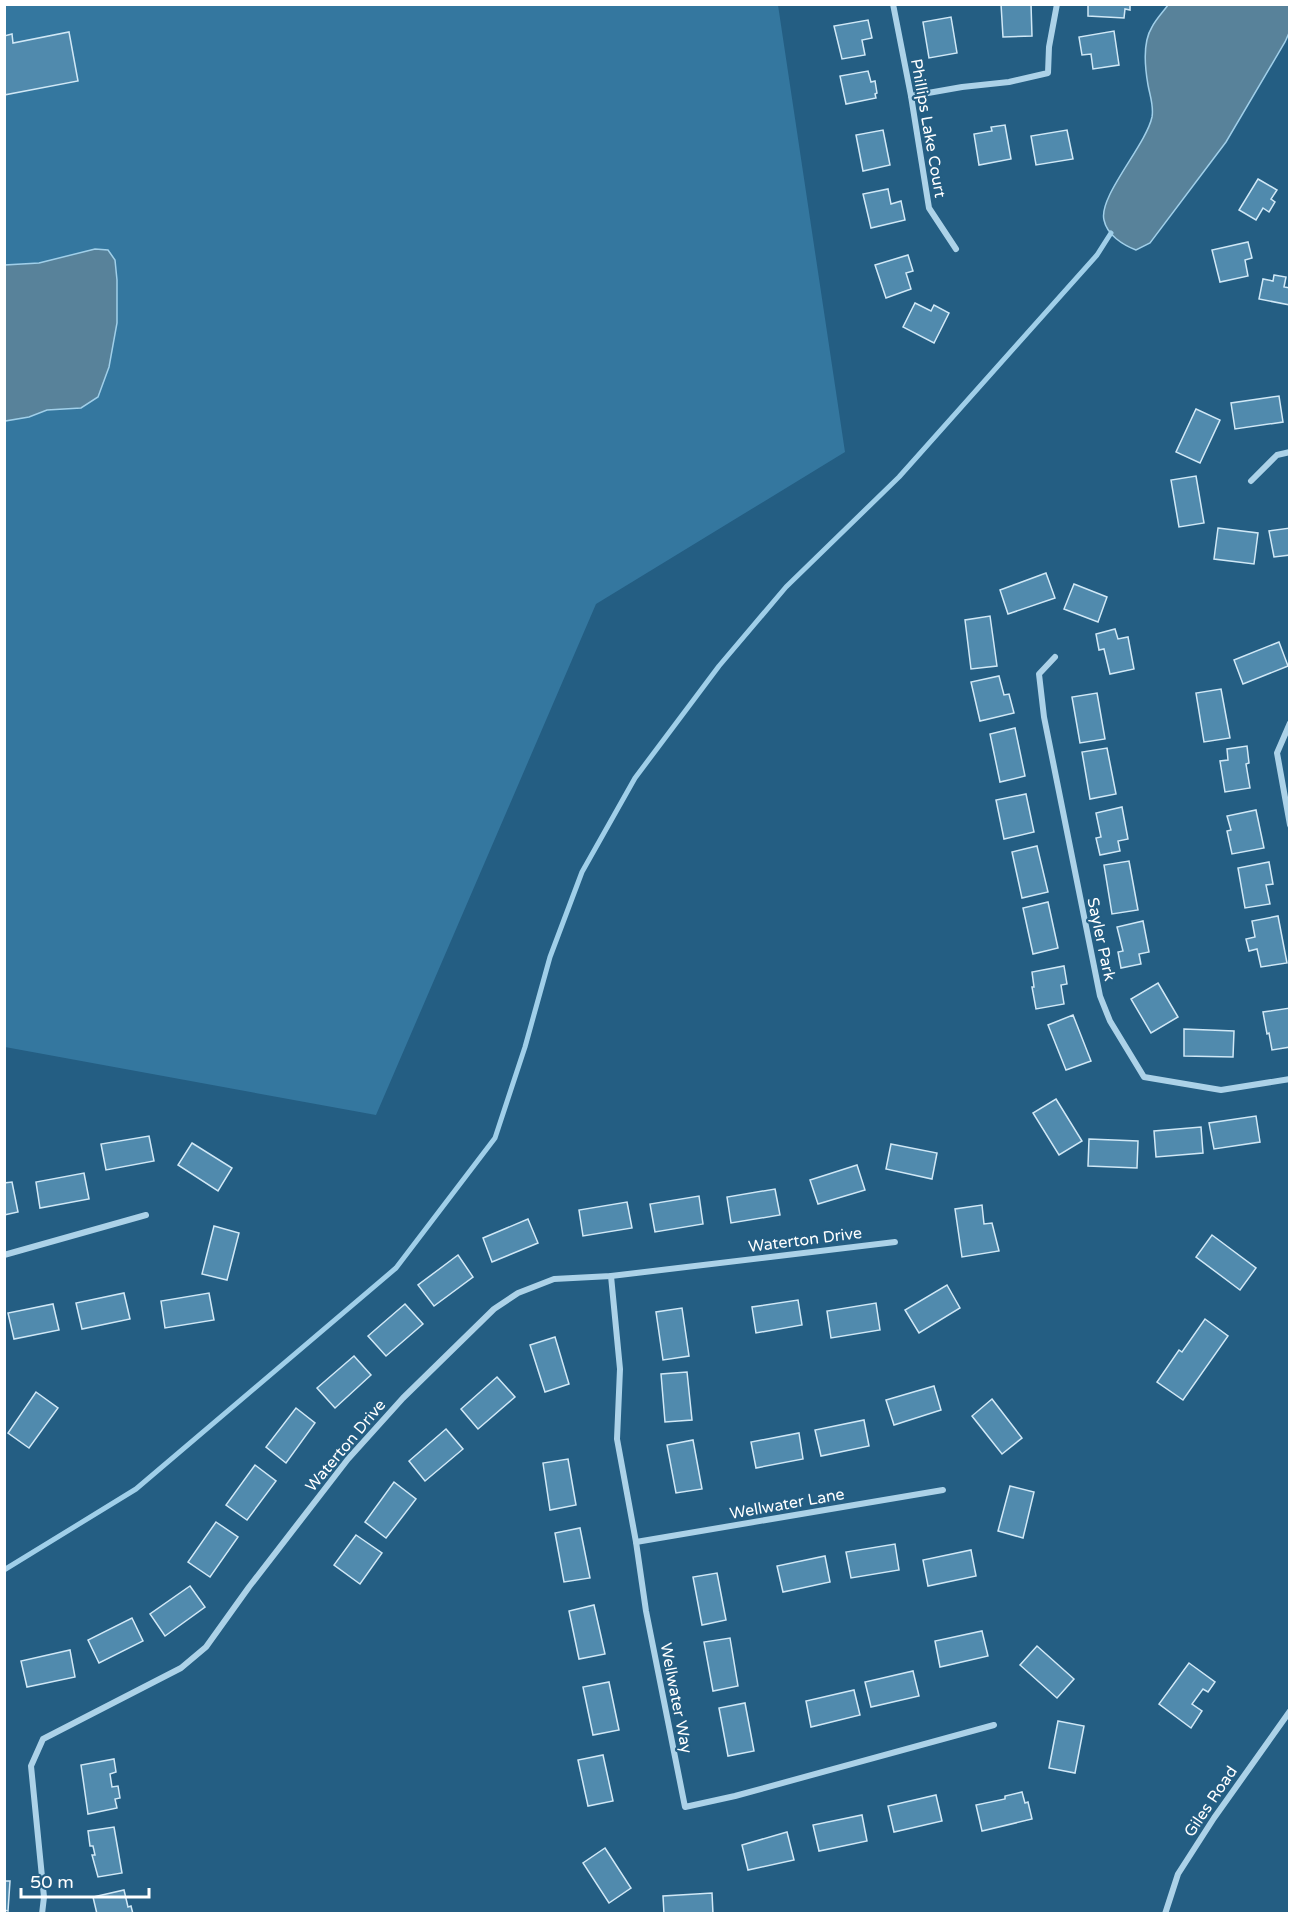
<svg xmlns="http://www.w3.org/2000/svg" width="1294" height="1918" font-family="'Varela Round',sans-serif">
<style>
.green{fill:#34779f}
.water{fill:#58829a;stroke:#a0cfe9;stroke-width:1.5}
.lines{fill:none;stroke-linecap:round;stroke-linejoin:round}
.stream{stroke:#a0cfe9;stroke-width:5}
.building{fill:#508aad;stroke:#d0e8f6;stroke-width:1.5}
.street{stroke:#acd2e8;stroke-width:6}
.labels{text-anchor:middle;stroke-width:4.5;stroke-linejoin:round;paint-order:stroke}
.street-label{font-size:16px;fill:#fff;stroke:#245e83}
</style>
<rect width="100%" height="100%" fill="#245e83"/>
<path class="green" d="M4,5H778L845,452L596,604L376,1115L5,1047Z"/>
<g class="water">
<path d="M1168,5H1289V33L1285,42L1226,142L1150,243L1136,250C1123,245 1107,235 1104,220C1098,197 1146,145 1152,117C1154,106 1150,96 1148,85C1145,68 1142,43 1152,27C1156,19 1163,12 1168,5Z"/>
<path d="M95,249L108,250L115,260L117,280V323L109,367L98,397L81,408L47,410L29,417L5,421V265L39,263Z"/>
</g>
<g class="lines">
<path class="stream" d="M4,1570L136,1489L396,1268L495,1138L525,1047L550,957L582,872L635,778L719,666L786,587L899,477L1097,255L1111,233"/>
</g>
<g class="building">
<path d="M1001,4H1031L1032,36L1003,37Z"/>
<path d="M1088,4H1130V10L1125,9L1124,18L1088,16Z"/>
<path d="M951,17L957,53L929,58L923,22Z"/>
<path d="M868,20L872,38L862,40L865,55L842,59L834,26Z"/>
<path d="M1114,31L1119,65L1093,69L1091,54L1082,55L1079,37Z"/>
<path d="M69,32L78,81L4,95V36L12,34L13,43Z"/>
<path d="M868,71L871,82L875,81L877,93L875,94L876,98L846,104L840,76Z"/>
<path d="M1005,125L1011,159L979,165L974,134L992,131L991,127Z"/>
<path d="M883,130L890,165L863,171L856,135Z"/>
<path d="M1067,130L1073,159L1036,165L1031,136Z"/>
<path d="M1258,179L1277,190L1271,199L1275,202L1269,212L1263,208L1256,220L1239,210Z"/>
<path d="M888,189L891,204L901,201L905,220L871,228L863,194Z"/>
<path d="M1248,242L1252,258L1245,260L1248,276L1220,282L1212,250Z"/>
<path d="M908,255L913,271L906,273L911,289L886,298L875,265Z"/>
<path d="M1274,275L1286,277L1284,287L1290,288V305L1259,299L1263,279L1273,281Z"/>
<path d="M915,303L931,311L934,305L949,313L934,343L903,327Z"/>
<path d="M1279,396L1283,422L1235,429L1231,403Z"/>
<path d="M1196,409L1220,420L1200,463L1176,452Z"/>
<path d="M1196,476L1204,523L1179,527L1171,480Z"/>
<path d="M1218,528L1258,533L1254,564L1214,559Z"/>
<path d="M1290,528V555L1274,557L1269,531Z"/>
<path d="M1046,573L1055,598L1008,614L1000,590Z"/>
<path d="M1074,584L1107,597L1098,622L1064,609Z"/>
<path d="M990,616L997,666L971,669L965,620Z"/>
<path d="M1115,629L1118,639L1128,637L1134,669L1110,674L1104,649L1099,650L1096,634Z"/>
<path d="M1279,642L1288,666L1243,684L1234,660Z"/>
<path d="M999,676L1004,695L1009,694L1014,713L980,721L971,682Z"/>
<path d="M1221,689L1230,738L1204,742L1196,693Z"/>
<path d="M1097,693L1105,739L1080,743L1072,697Z"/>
<path d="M1015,728L1025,776L1000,782L990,734Z"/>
<path d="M1247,746L1249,763L1246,764L1250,788L1225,792L1220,761L1228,760L1227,749Z"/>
<path d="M1107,748L1116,794L1090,799L1082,752Z"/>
<path d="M1026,794L1034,832L1004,839L996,800Z"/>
<path d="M1122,807L1128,839L1118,841L1120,851L1100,855L1096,838L1101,837L1096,813Z"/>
<path d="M1256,810L1264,848L1232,854L1227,831L1231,830L1227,816Z"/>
<path d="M1037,846L1048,892L1022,898L1012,852Z"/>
<path d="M1129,861L1138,910L1112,914L1104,865Z"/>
<path d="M1269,862L1273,884L1266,885L1270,904L1245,908L1238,868Z"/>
<path d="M1048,902L1058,948L1033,954L1023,908Z"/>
<path d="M1278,916L1287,963L1261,967L1257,949L1249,951L1246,939L1255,937L1252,921Z"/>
<path d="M1143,921L1149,952L1139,954L1141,964L1121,968L1118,952L1123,951L1117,927Z"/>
<path d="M1064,966L1067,984L1061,985L1064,1004L1036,1009L1032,987H1034L1032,972Z"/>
<path d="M1158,983L1178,1017L1151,1033L1131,999Z"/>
<path d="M1290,1008V1047L1272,1050L1269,1033L1267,1034L1263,1012Z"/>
<path d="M1073,1015L1091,1061L1066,1070L1048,1025Z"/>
<path d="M1184,1029L1234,1031L1233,1057L1184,1056Z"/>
<path d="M1056,1099L1082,1141L1059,1155L1033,1113Z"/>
<path d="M1256,1116L1260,1142L1214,1149L1209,1123Z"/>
<path d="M1201,1127L1203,1153L1156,1157L1154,1131Z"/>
<path d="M149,1136L154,1161L106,1170L101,1144Z"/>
<path d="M1089,1139L1138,1141L1137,1168L1088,1166Z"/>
<path d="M192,1143L232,1168L218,1191L178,1165Z"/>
<path d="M891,1144L937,1153L932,1179L886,1169Z"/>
<path d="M857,1165L865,1190L818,1204L810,1180Z"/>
<path d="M84,1173L89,1199L40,1208L36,1182Z"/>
<path d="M12,1182L18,1212L4,1215V1183Z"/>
<path d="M775,1189L780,1215L731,1223L727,1197Z"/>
<path d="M699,1196L703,1224L655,1232L650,1204Z"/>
<path d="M627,1202L632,1228L583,1236L579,1210Z"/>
<path d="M982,1205L984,1224L992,1223L999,1251L962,1257L955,1209Z"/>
<path d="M528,1219L538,1243L492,1262L483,1238Z"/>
<path d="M214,1226L239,1233L227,1280L202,1274Z"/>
<path d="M1212,1235L1256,1268L1240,1290L1196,1257Z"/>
<path d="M458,1255L473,1277L434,1306L418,1285Z"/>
<path d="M947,1285L960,1308L919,1333L905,1310Z"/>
<path d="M124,1293L130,1319L82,1329L76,1303Z"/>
<path d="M209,1293L214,1320L165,1328L161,1301Z"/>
<path d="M798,1300L802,1325L756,1333L752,1307Z"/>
<path d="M876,1303L880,1330L831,1338L827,1311Z"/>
<path d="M53,1304L59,1330L14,1339L8,1313Z"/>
<path d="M405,1304L423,1324L386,1356L368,1336Z"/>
<path d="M682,1308L689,1356L663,1360L656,1312Z"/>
<path d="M1205,1319L1228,1336L1183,1400L1157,1382L1179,1350L1182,1352Z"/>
<path d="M555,1337L569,1384L545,1392L530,1345Z"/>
<path d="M354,1356L371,1375L335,1408L317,1388Z"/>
<path d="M687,1372L692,1420L665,1422L661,1374Z"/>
<path d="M497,1377L515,1397L478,1429L461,1409Z"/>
<path d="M934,1386L941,1410L894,1425L886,1400Z"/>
<path d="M36,1392L58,1408L29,1448L8,1433Z"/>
<path d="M992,1399L1022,1438L1002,1454L972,1416Z"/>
<path d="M296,1408L315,1423L286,1463L266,1447Z"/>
<path d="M864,1420L869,1446L821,1456L815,1430Z"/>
<path d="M446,1429L463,1449L425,1481L409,1461Z"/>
<path d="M799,1433L803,1459L756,1468L751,1442Z"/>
<path d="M693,1440L702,1489L676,1493L667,1445Z"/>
<path d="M568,1459L576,1505L550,1510L543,1463Z"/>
<path d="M255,1465L276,1481L247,1520L226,1505Z"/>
<path d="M394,1482L416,1499L386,1538L365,1522Z"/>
<path d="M1010,1486L1034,1492L1023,1538L998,1531Z"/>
<path d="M216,1522L238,1537L210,1577L188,1562Z"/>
<path d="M580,1528L590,1578L564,1582L555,1533Z"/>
<path d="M356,1535L382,1553L360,1584L334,1565Z"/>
<path d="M895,1544L899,1570L851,1578L846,1552Z"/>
<path d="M971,1550L976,1576L928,1586L923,1560Z"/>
<path d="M825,1556L830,1582L783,1592L777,1566Z"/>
<path d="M717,1573L726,1620L702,1625L693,1577Z"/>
<path d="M190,1586L205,1607L165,1636L150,1614Z"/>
<path d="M594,1605L605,1654L579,1659L569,1611Z"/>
<path d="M132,1618L143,1641L99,1663L88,1640Z"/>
<path d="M982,1631L988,1656L940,1667L935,1641Z"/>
<path d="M730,1638L738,1686L713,1691L704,1642Z"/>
<path d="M1037,1646L1074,1679L1057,1698L1020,1665Z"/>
<path d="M70,1650L75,1677L27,1687L21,1661Z"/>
<path d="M1189,1663L1215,1682L1208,1692L1203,1689L1192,1704L1202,1711L1191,1728L1159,1704Z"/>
<path d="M913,1671L919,1696L871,1707L865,1682Z"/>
<path d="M609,1682L619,1730L593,1735L583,1687Z"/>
<path d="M854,1690L860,1715L811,1727L806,1701Z"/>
<path d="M745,1703L754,1751L728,1756L719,1708Z"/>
<path d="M1058,1721L1084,1726L1075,1773L1049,1768Z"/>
<path d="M603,1755L613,1801L588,1806L578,1760Z"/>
<path d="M114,1759L116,1772L110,1774L112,1787L118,1786L120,1798L115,1799L117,1808L88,1814L81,1765Z"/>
<path d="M1022,1792L1025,1803L1028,1802L1032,1819L982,1831L976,1805L1005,1799V1796Z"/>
<path d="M936,1795L942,1821L894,1832L888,1806Z"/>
<path d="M862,1815L867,1841L819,1851L813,1825Z"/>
<path d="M114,1827L122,1873L98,1877L92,1855H95L93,1846H90L88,1831Z"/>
<path d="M787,1832L794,1860L748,1870L742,1845Z"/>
<path d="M605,1848L631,1888L609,1903L583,1863Z"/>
<path d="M4,1881H10L8,1911L4,1910Z"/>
<path d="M124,1890L128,1907L131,1906L133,1914H97L93,1897Z"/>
<path d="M712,1893L713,1914H664L663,1896Z"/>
</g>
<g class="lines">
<g class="street">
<path d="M893,4L911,96L929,208L956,249"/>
<path d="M911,96L962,87L1009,82L1048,73L1049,47L1057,4"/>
<path d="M1251,481L1277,455L1290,452"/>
<path d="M1055,657L1039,674L1044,717L1100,996L1110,1021L1144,1077L1221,1090L1290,1079"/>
<path d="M1290,723L1277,753L1290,825"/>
<path d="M4,1255L146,1215"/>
<path d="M611,1276L620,1369L617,1439L636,1542L646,1611L685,1807L735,1796L994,1725"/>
<path d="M636,1542L943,1490"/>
<path d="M42,1914L44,1897L31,1766L43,1739L181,1668L206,1647L249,1587L348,1459L403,1398L494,1309L518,1293L554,1279L611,1276L895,1242"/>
<path d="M1165,1914L1178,1874L1214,1818L1290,1711"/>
</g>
</g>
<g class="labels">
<g class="street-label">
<text transform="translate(929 128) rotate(80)" y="6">Phillips Lake Court</text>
<text transform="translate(1102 939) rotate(78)" y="6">Sayler Park</text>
<text transform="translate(805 1239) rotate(-7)" y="6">Waterton Drive</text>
<text transform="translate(345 1445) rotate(-50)" y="6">Waterton Drive</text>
<text transform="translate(787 1503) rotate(-10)" y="6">Wellwater Lane</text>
<text transform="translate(677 1698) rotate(79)" y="6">Wellwater Way</text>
<text transform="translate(1210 1801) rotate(-56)" y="6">Giles Road</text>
</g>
</g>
<rect width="1294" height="1918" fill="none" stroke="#ffffff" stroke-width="12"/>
<path d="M21 1888v9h128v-9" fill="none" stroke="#ffffff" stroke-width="3"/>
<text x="30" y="1888" font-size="18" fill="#ffffff" stroke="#245e83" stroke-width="4.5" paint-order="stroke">50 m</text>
</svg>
